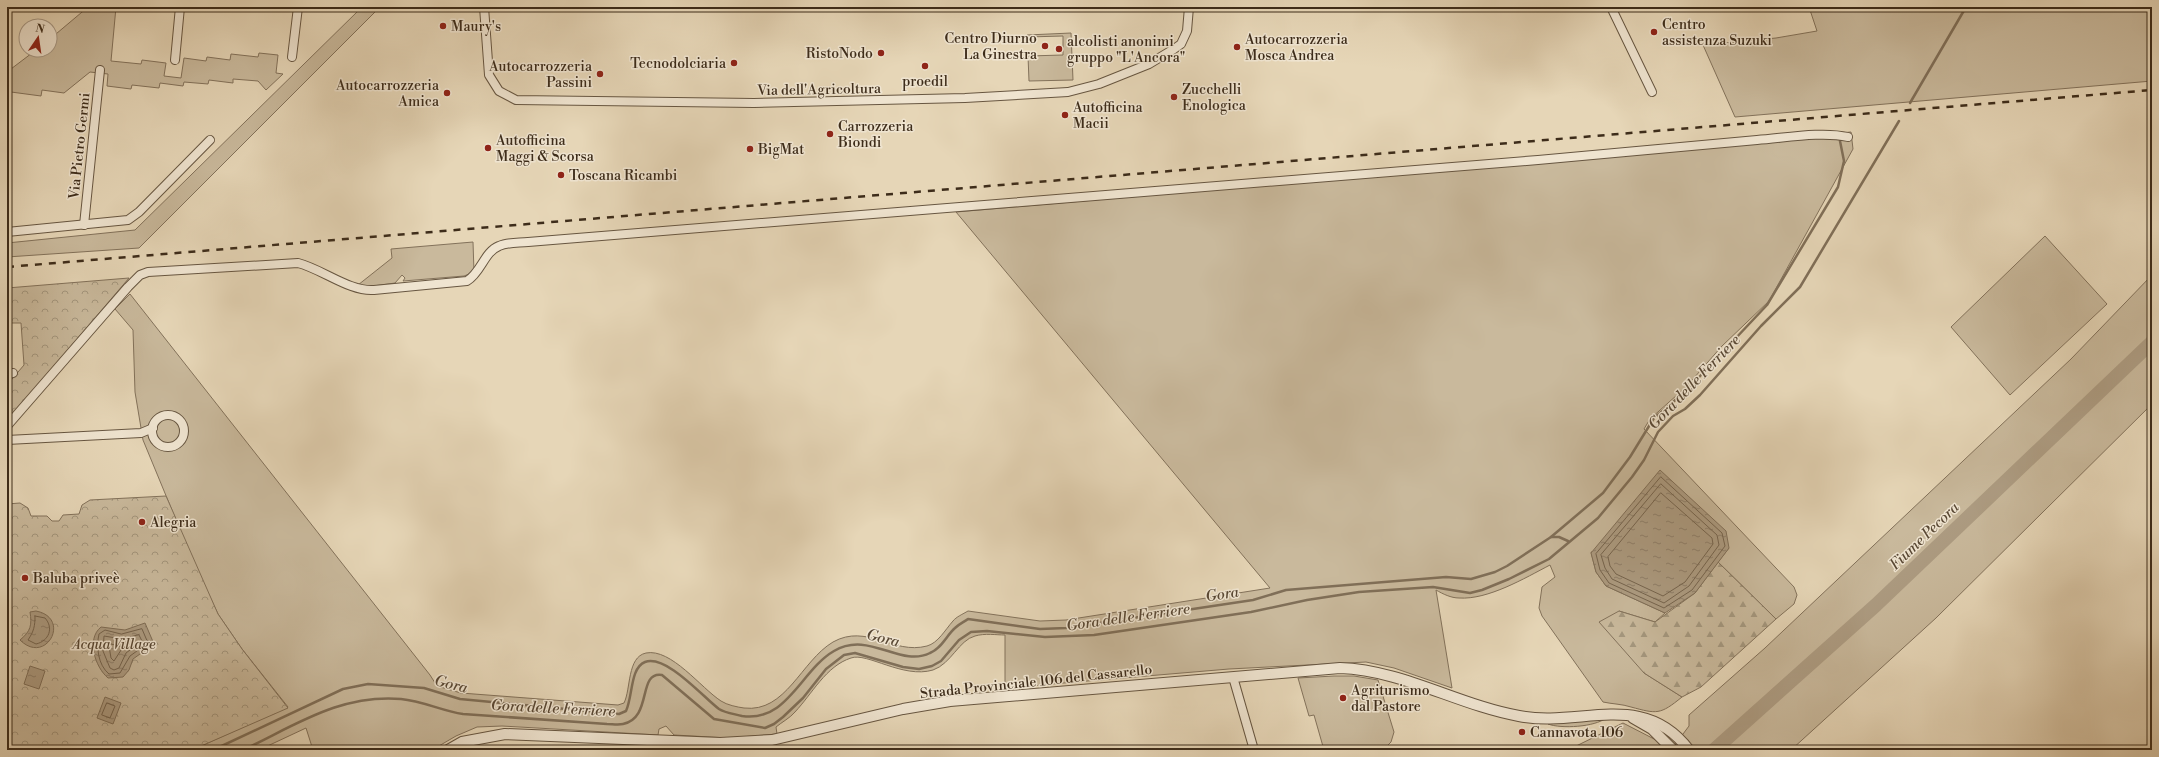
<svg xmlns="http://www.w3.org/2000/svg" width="2159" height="757" font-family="'Libre Bodoni',serif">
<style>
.green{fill:#c9b99c;stroke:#83725b}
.forest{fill:url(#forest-firs);stroke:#83725b}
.park{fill:url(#park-crowns);stroke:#83725b}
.water{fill:url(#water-ripples);stroke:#806f58}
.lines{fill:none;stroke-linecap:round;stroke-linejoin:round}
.shore{stroke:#75644e;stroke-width:1}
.stream{stroke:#806f58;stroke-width:2.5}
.river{stroke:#ad9c82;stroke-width:14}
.minor-casing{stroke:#675641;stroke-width:10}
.tertiary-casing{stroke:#675641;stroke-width:12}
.minor{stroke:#efe4d0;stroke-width:8}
.tertiary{stroke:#efe4d0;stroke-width:10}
.rail{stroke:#3d2c1a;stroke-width:2.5;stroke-dasharray:7 7;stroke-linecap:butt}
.poi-dot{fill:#8f2418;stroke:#efe4d0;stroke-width:1.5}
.labels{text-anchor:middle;stroke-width:3;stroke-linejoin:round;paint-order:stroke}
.poi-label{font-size:14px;fill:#3d2c1a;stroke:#efe4d0;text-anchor:start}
.street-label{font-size:14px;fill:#3d2c1a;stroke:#efe4d0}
.park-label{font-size:14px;font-style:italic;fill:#594834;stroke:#efe4d0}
.water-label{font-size:15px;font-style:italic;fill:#594834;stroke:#efe4d0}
</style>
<defs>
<pattern id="forest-firs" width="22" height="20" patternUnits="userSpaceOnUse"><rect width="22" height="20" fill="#c9b99c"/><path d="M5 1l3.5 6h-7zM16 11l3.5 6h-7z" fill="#a4977e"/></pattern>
<pattern id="park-crowns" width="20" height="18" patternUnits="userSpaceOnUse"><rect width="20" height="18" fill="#c9b99c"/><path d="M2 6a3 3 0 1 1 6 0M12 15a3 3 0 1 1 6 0" fill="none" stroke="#a4977e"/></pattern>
<pattern id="water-ripples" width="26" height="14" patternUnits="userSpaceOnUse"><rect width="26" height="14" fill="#ad9c82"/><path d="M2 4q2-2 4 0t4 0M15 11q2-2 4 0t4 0" fill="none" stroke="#8e7f6a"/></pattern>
</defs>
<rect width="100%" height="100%" fill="#e6d6b7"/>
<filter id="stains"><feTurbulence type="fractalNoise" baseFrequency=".005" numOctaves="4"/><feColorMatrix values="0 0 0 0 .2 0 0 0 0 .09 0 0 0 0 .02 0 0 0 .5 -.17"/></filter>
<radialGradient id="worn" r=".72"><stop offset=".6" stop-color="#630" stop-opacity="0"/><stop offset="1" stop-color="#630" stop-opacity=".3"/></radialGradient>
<g class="green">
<path d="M88,7H116L111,61L141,64L142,60L166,63L164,76L181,78L184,58L206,61L207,57L230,60L231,54L258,57L259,53L278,55L276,73L283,74L266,90L258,81L233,79V83L209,80L208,84L184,82L183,86L160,83L159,88L132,85L131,89L107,86L108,74L90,72L64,93L42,90L41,96L11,92L10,97L7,96V72L36,50H50V39Z"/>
<path d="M360,7H380L139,248L7,257V243L135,230L359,10Z"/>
<path d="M1809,7H2152V81L1735,117L1703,45L1776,38L1817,31Z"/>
<path d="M1071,33L1073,80L1029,81L1028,56L1063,55V36L1027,37V35Z"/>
<path d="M1851,132L1853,149L1769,301L1722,346L1686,387L1650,419L1644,429L1794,587L1797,595L1794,604L1776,619L1718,562L1729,548L1591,552L1596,572L1606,586L1665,613L1655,622L1619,611L1644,673L1682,697C1660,715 1657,714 1631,707C1622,704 1612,704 1603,702L1542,616L1539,608L1542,587L1555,577L1550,565C1525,578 1488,600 1459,598C1451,598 1443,594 1436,590L1452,688L1394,668L1366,662L1229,669L1005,688V635C996,635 985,633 975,636C959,640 951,664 933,670C903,679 867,652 851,658C826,666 812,694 795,712C790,718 782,722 776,727L777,734L729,738L674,735L666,726L659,729L658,735L502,726L477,727L456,736L432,750H313L306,728L259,750H192L288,707L242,649L218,614L193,561L143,440L135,392L133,330L115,309L130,294L430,675L437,686L461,693L618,705L624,703C631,689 627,657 646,653C671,648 701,688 721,701C727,705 737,707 744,708C786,713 801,661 833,642C867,623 893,655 927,646C938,643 945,630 953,621C956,617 963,614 968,611L1040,621L1066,620L1270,588L956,212L1581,158Z"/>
<path d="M2045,236L2107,304L2010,395L1951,327Z"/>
<path d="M473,242L474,272L464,276L403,281L405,278L402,275L395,283L366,287L358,285L392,258L391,249Z"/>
<path d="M2152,275V404L1936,618L1791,750H1671L1689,726V715L1765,648L2071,359Z"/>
<path d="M1334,676H1354L1378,680L1394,732L1391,742L1384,749L1324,750L1314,715L1309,716L1298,678Z"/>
<path d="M1606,718C1595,727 1561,729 1548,724Z"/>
<path d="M1623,723L1658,741L1664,750H1568Z"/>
</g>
<path class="forest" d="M1718,562L1776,619L1701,687L1682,697L1644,673L1599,622L1619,611L1655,622L1695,593Z"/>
<g class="park">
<path d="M129,278L7,421V385L24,365L21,323H7V288Z"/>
<path d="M166,496L218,614L242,649L288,708L192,750H7V504L20,503L28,508L31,516H47L52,521H59L63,515L79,514L82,505L90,500Z"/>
</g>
<g class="water">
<path d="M1660,470L1726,531L1729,548L1695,593L1665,613L1606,586L1596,572L1591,553Z"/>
<path d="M36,611C72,618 46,666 20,640C31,631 32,625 30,612Z"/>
<path d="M145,623L154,644L133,659L129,670L123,677L108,678C95,667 86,639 101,627L125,630Z"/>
<path d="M30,666L45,671L39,689L24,684Z"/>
<path d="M105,697L121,703L113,724L97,718Z"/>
</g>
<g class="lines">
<g class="shore">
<path d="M1661,477L1722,533L1725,546L1692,590L1664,608L1609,583L1600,570L1596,554Z"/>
<path d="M1661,484L1717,535L1719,545L1689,586L1664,603L1612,579L1605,568L1601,555Z"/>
<path d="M1661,493L1712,538L1713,544L1685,582L1663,596L1616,574L1610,566L1608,557Z"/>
<path d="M35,616L45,618C54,628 49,641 36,644L28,640C34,631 35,626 35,616Z"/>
<path d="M142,629L148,643L130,656L120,673L109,674C98,665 96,647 99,634L105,630L121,634Z"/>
<path d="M139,635L142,641L126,653L119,668L114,670L110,668L103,651L104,636L122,639Z"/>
<path d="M111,644L123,647L114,661L111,658L109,646Z"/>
<path d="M107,703L115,706L110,718L102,715Z"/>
</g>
<g class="stream">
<path d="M1910,103L1966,7"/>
<path d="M1551,537L1603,493L1630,457L1654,418L1686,391L1767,305L1838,187L1844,161L1840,141"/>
<path d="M213,750L343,689L368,684L424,688L460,699L619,714L626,711C633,696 630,668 645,662C666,654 703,697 719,709C725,713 735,714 742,716C787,723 801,670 834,651C869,630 900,668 930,653C942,648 946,636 955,628C959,624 964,622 968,619L1040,629L1066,628L1253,600L1286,590L1446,577L1471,579L1495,572L1507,566L1551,537H1559L1568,541"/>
<path d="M243,750C296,725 340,694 401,699C423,701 442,711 463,714L607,724C612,724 618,725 623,724C653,718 637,671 662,675L714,719L765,728L774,724L783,717L803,698L826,669L844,655L855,653L903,667L919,669L932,666L941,661L959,640L971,632L987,631L1045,637L1094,635L1251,612L1307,600L1359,592L1433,587L1470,593L1482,590L1509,579L1549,559L1598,518L1632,477L1644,460L1658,432L1673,416L1685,409L1700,395L1761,326L1800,287L1899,121"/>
</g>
<path class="river" d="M1714,750L1876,605L2152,342"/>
<g class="minor-casing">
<g id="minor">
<path d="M484,7L489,75L499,91L516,100L754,103L965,98L1068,92L1099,84L1149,64L1174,49L1181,44L1187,31L1189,7"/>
<path d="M1611,7L1652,92"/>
<path d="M292,57L298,7"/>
<path d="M175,60L180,7"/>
<path d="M84,225L100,70"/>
<path d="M7,232L128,220L139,212L210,140"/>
<path d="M7,374L13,373"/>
<circle cx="168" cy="431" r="16"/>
<path d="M7,426L128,287L140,275L148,272L298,263C322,269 350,292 374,290L467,281C481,273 484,252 499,246C508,242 518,243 528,242L1538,160C1611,154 1684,146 1757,140C1785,138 1822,131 1848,137"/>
<path d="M7,440L141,433L153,428"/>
<path d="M1233,677L1254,750"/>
</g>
</g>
<g class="tertiary-casing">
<g id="tertiary">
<path d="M1633,718L1652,729L1673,750"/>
<path d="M448,750L462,742L505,734L720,743L772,740L903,709L950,701L1340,668C1402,670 1458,705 1519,716C1580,728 1643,689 1689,750"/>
</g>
</g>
<use href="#minor" class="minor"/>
<use href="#tertiary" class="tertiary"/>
<path class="rail" d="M7,267L2152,90"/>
</g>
<g class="poi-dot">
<circle cx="443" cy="26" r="4"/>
<circle cx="1654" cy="32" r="4"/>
<circle cx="1045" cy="46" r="4"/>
<circle cx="1237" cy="47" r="4"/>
<circle cx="1059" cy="49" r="4"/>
<circle cx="881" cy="53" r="4"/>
<circle cx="734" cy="63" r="4"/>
<circle cx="925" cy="66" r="4"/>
<circle cx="600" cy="74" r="4"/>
<circle cx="447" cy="93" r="4"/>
<circle cx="1174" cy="97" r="4"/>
<circle cx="1065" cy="115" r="4"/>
<circle cx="830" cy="134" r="4"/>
<circle cx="488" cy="148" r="4"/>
<circle cx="750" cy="149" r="4"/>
<circle cx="561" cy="175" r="4"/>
<circle cx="142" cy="522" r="4"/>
<circle cx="25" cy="578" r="4"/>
<circle cx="1343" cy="698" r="4"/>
<circle cx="1522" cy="732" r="4"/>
</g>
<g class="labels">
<g class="poi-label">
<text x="1662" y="29">Centro<tspan x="1662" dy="16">assistenza Suzuki</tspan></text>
<text x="451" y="31">Maury's</text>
<text x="1037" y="43" text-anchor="end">Centro Diurno<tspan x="1037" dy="16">La Ginestra</tspan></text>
<text x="1245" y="44">Autocarrozzeria<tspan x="1245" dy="16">Mosca Andrea</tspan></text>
<text x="1067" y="46">alcolisti anonimi<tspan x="1067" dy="16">gruppo "L'Ancora"</tspan></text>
<text x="873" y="58" text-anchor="end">RistoNodo</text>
<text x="726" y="68" text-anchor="end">Tecnodolciaria</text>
<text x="592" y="71" text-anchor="end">Autocarrozzeria<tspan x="592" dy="16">Passini</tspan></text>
<text x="925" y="86" text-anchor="middle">proedil</text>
<text x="439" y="90" text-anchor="end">Autocarrozzeria<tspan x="439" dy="16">Amica</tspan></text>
<text x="1182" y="94">Zucchelli<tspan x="1182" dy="16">Enologica</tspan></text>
<text x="1073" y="112">Autofficina<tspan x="1073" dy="16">Macii</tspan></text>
<text x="838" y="131">Carrozzeria<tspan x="838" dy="16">Biondi</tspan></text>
<text x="496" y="145">Autofficina<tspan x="496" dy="16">Maggi &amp; Scorsa</tspan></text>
<text x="758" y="154">BigMat</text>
<text x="569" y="180">Toscana Ricambi</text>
<text x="150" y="527">Alegria</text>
<text x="33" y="583">Baluba priveè</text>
<text x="1351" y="695">Agriturismo<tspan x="1351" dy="16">dal Pastore</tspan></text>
<text x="1530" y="737">Cannavota 106</text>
</g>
<g class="street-label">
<text transform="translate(819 89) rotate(-1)" y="5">Via dell'Agricoltura</text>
<text transform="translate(79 146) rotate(-84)" y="5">Via Pietro Germi</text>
<text transform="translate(1036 681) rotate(-6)" y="5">Strada Provinciale 106 del Cassarello</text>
</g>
<g class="park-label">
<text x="114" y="649">Acqua Village</text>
</g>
<g class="water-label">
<text transform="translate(1694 382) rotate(-46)" y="5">Gora delle Ferriere</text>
<text transform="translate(1924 536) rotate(-44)" y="5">Fiume Pecora</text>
<text transform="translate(1222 594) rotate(-9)" y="5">Gora</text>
<text transform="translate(1128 617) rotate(-8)" y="5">Gora delle Ferriere</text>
<text transform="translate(883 638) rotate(14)" y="5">Gora</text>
<text transform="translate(451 684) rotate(14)" y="5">Gora</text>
<text transform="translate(553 708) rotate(3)" y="5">Gora delle Ferriere</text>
</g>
</g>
<rect width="2159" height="757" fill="none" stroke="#e6d6b7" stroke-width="24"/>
<rect x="8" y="8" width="2143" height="741" fill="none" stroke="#3d2c1a" stroke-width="2"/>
<rect x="12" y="12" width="2135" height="733" fill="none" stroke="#3d2c1a"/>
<g transform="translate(38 38) rotate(13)"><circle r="19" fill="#efe4d0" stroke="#a89a87"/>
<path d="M0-3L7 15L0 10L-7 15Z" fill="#8f2418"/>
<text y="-6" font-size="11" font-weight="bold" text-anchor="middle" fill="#3d2c1a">N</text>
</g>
<rect width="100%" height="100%" filter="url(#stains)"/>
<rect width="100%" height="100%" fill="url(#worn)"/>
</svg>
